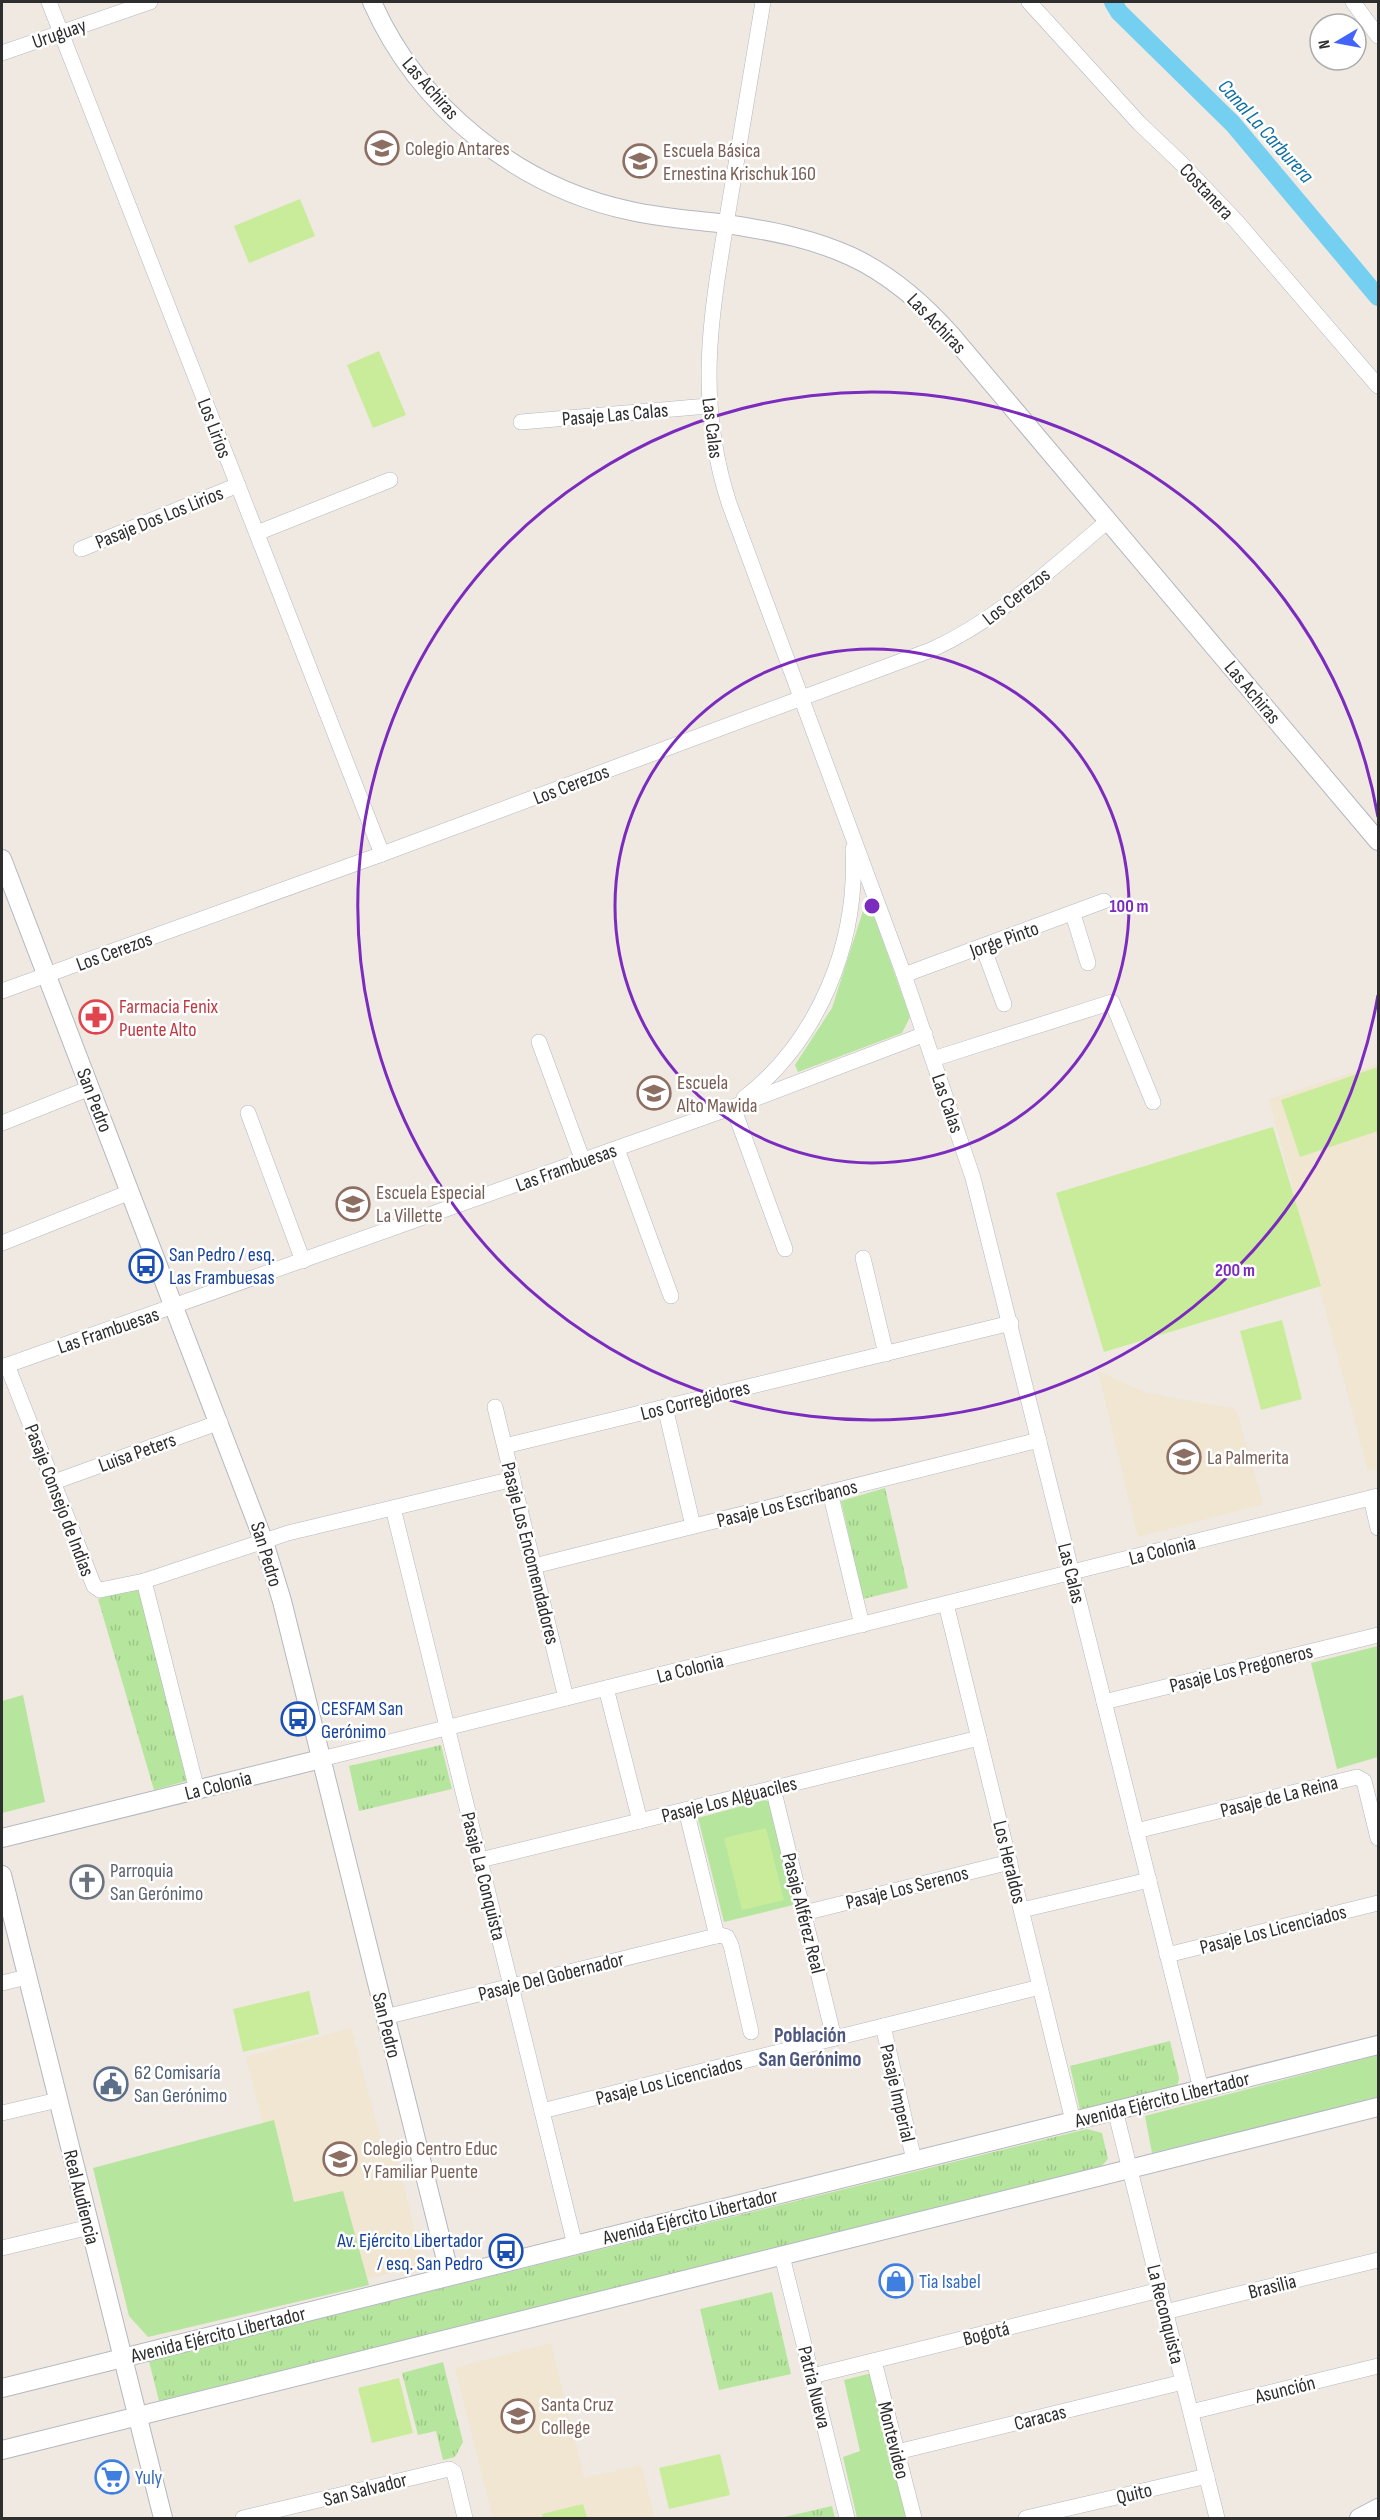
<svg xmlns="http://www.w3.org/2000/svg" width="1380" height="2520" font-family="'Sofia Sans Condensed',sans-serif">
<style>
.education{fill:#f0e6d1}
.grass{fill:url(#grass-tufts)}
.park{fill:#b6e59e}
.pitch{fill:#c9ec9a}
.lines{fill:none;stroke-linecap:round;stroke-linejoin:round}
.canal{stroke:#75cff0;stroke-width:18}
.minor-casing{stroke:#b4b7c1;stroke-width:16}
.tertiary-casing{stroke:#b4b7c1;stroke-width:20}
.minor{stroke:#fff;stroke-width:15}
.tertiary{stroke:#fff;stroke-width:18}
.ring{fill:none;stroke:#7b2cbf;stroke-width:3}
.labels{text-anchor:middle;stroke-width:5;stroke-linejoin:round;paint-order:stroke}
.street-label{font-size:20px;fill:#2e2e2e;stroke:#fff}
.education-label{font-size:20px;fill:#785e54;stroke:#fff;text-anchor:start}
.health-label{font-size:20px;fill:#be3a42;stroke:#fff;text-anchor:start}
.transit-label{font-size:20px;fill:#164399;stroke:#fff;text-anchor:start}
.worship-label{font-size:20px;fill:#5b616d;stroke:#fff;text-anchor:start}
.service-label{font-size:20px;fill:#4e5e75;stroke:#fff;text-anchor:start}
.shop-label{font-size:20px;fill:#366cbe;stroke:#fff;text-anchor:start}
.water-label{font-size:21px;font-style:italic;fill:#0d6fa3;stroke:#fff}
.neighbourhood-label{font-size:21px;font-weight:bold;fill:#4d5680;stroke:#fff}
.centre{fill:#7b2cbf;stroke:#fff;stroke-width:3}
.ring-label{font-size:18px;text-anchor:middle;font-weight:bold;fill:#7b2cbf;stroke:#fff;stroke-width:5;stroke-linejoin:round;paint-order:stroke}
</style>
<defs>
<pattern id="grass-tufts" width="24" height="20" patternUnits="userSpaceOnUse" patternTransform="scale(1.5)"><rect width="24" height="20" fill="#b6e59e"/><path d="M3 7l-1-3M5 7V3M7 7l1-3M15 17l-1-3M17 17v-4M19 17l1-3" fill="none" stroke="#9dc588"/></pattern>
</defs>
<rect width="100%" height="100%" fill="#efe9e1"/>
<g class="education">
<path d="M1378,1064V1469L1368,1471L1269,1099Z"/>
<path d="M1098,1371L1146,1393L1236,1409L1263,1504L1138,1537Z"/>
<path d="M351,2028L383,2147L394,2144L423,2265L367,2279L343,2191L294,2203L274,2120L263,2123L246,2057Z"/>
<path d="M551,2343L584,2478L641,2465L655,2518H493L455,2368Z"/>
</g>
<g class="grass">
<path d="M885,1488L908,1588L863,1599L841,1501Z"/>
<path d="M141,1587L190,1780L154,1790L98,1599Z"/>
<path d="M441,1745L452,1789L359,1811L349,1766Z"/>
<path d="M1170,2041L1179,2078L1177,2088L1081,2114L1070,2066Z"/>
<path d="M1087,2129L1102,2133L1108,2159L1097,2171L159,2401L149,2361Z"/>
<path d="M772,2292L791,2374L719,2390L700,2309Z"/>
<path d="M443,2362L463,2442L455,2457L443,2460L436,2431L418,2435L402,2373Z"/>
<path d="M832,2506L835,2518H780Z"/>
</g>
<g class="park">
<path d="M871,908L910,1017L902,1033L798,1072L795,1065L832,1008L863,911Z"/>
<path d="M1378,1646V1757L1337,1769L1311,1663Z"/>
<path d="M23,1695L45,1802L2,1813V1701Z"/>
<path d="M764,1800L774,1803L797,1904L724,1922L698,1818Z"/>
<path d="M1378,2055V2098L1152,2153L1145,2116Z"/>
<path d="M274,2120L294,2202L343,2191L369,2285L148,2337L129,2316L93,2168Z"/>
<path d="M872,2373L907,2518H857L843,2457L860,2451L844,2380Z"/>
</g>
<g class="pitch">
<path d="M300,199L315,236L249,263L234,226Z"/>
<path d="M379,351L406,415L373,428L347,365Z"/>
<path d="M1378,1067V1131L1300,1157L1281,1100Z"/>
<path d="M1273,1127L1321,1286L1104,1352L1056,1193Z"/>
<path d="M1282,1320L1302,1399L1261,1410L1240,1331Z"/>
<path d="M766,1828L784,1900L742,1910L724,1838Z"/>
<path d="M309,1991L319,2034L243,2052L233,2009Z"/>
<path d="M399,2378L413,2433L372,2443L358,2388Z"/>
<path d="M720,2454L730,2495L669,2509L659,2468Z"/>
<path d="M583,2504L587,2518H543L542,2514Z"/>
</g>
<g class="lines">
<path class="canal" d="M1113,2L1119,12L1233,124L1378,297"/>
<g class="minor-casing">
<g id="minor">
<path d="M49,2L382,854"/>
<path d="M763,2C752,68 741,134 730,200C712,309 694,395 729,503L904,975L973,1178L1201,2089"/>
<path d="M1029,2L1139,123L1180,162L1237,222L1378,386"/>
<path d="M1353,2L1378,36"/>
<path d="M2,53L150,2"/>
<path d="M521,422L708,406"/>
<path d="M257,533L390,480"/>
<path d="M81,549L238,485"/>
<path d="M1073,914L1088,963"/>
<path d="M983,947L1004,1004"/>
<path d="M904,975L1104,901"/>
<path d="M2,991L382,854L931,650C999,619 1052,568 1109,520"/>
<path d="M539,1042L583,1161"/>
<path d="M933,1059L1112,1002L1153,1102"/>
<path d="M744,1098C819,1040 858,943 853,849"/>
<path d="M733,1107L785,1249"/>
<path d="M248,1113L303,1261"/>
<path d="M2,1123L90,1088"/>
<path d="M617,1149L671,1296"/>
<path d="M2,1243L130,1192"/>
<path d="M863,1258L886,1354"/>
<path d="M7,1365L94,1586L100,1590L144,1581L288,1533L513,1479"/>
<path d="M2,1367L733,1107L925,1034"/>
<path d="M495,1407L566,1698"/>
<path d="M665,1407L693,1526"/>
<path d="M505,1446L1011,1323"/>
<path d="M54,1482L220,1422"/>
<path d="M830,1492L862,1625"/>
<path d="M1371,1498L1378,1528"/>
<path d="M393,1508L575,2245"/>
<path d="M534,1566L1039,1440"/>
<path d="M144,1581L197,1790"/>
<path d="M946,1604L1073,2121"/>
<path d="M606,1688L640,1821"/>
<path d="M1104,1702L1378,1635"/>
<path d="M321,1759L1378,1496"/>
<path d="M773,1788L834,2038"/>
<path d="M686,1810L717,1936"/>
<path d="M1136,1831L1357,1777L1364,1781L1378,1838"/>
<path d="M480,1860L979,1738"/>
<path d="M1022,1910L1149,1880"/>
<path d="M804,1913L1010,1862"/>
<path d="M1167,1955L1378,1903"/>
<path d="M2,1983L27,1977"/>
<path d="M385,2017L720,1935L727,1937L731,1945L751,2032"/>
<path d="M883,2026L914,2160"/>
<path d="M1115,2110L1217,2518"/>
<path d="M542,2111L1040,1987"/>
<path d="M2,2113L58,2100"/>
<path d="M2,2248L90,2227"/>
<path d="M782,2256L847,2518"/>
<path d="M1165,2312L1378,2260"/>
<path d="M874,2361L914,2518"/>
<path d="M812,2376L1160,2290"/>
<path d="M1191,2412L1378,2366"/>
<path d="M897,2452L1183,2382"/>
<path d="M243,2518L449,2469L454,2472L465,2518"/>
<path d="M1026,2518L1207,2476"/>
</g>
</g>
<g class="tertiary-casing">
<g id="tertiary">
<path d="M372,2C419,108 518,187 631,211C662,218 695,220 726,224C827,239 883,258 952,336L1378,841"/>
<path d="M2,859L264,1542L282,1601L450,2276"/>
<path d="M2,1838L321,1759"/>
<path d="M2,1875L163,2518"/>
<path d="M2,2388L1378,2045"/>
<path d="M2,2450L1378,2107"/>
<path d="M1359,2518L1378,2508"/>
</g>
</g>
<use href="#minor" class="minor"/>
<use href="#tertiary" class="tertiary"/>
</g>
<g class="ring">
<circle cx="872" cy="906" r="257"/>
<path d="M1378 995A514 514 0 1 1 1378 817"/>
</g>
<defs>
<g id="school-ring" transform="scale(1.725)"><circle r="9.5" fill="#fff" stroke="#8d6e63" stroke-width="1.5"/><path d="M0-5L7-2L0 1L-7-2ZM-4 1L0 2.5L4 1V4Q0 6-4 4Z" fill="#8d6e63"/></g>
<g id="pharmacy-ring" transform="scale(1.725)"><circle r="9.5" fill="#fff" stroke="#e0444e" stroke-width="1.5"/><path d="M-2-6h4v4h4v4h-4v4h-4v-4h-4v-4h4Z" fill="#e0444e"/></g>
<g id="bus-ring" transform="scale(1.725)"><circle r="9.5" fill="#fff" stroke="#1a4fb4" stroke-width="1.5"/><path d="M-5-6H5V4H4V6H2V4H-2V6H-4V4H-5ZM-3.5-4V0h7V-4ZM-3.5 1.2v1.5H-2V1.2ZM2 1.2v1.5H3.5V1.2Z" fill="#1a4fb4"/></g>
<g id="church-ring" transform="scale(1.725)"><circle r="9.5" fill="#fff" stroke="#6b7280" stroke-width="1.5"/><path d="M-1.2-6h2.4v3.5h3.3v2.4h-3.3V6h-2.4V-.1h-3.3v-2.4h3.3Z" fill="#6b7280"/></g>
<g id="civic-ring" transform="scale(1.725)"><circle r="9.5" fill="#fff" stroke="#5c6f8a" stroke-width="1.5"/><path d="M-.6-6.5H3V-4.5H.6V-3L4-1V1h2V6H-6V1h2V-1L-.6-3ZM-1.2 2.5V6h2.4V2.5Z" fill="#5c6f8a"/></g>
<g id="shop-ring" transform="scale(1.725)"><circle r="9.5" fill="#fff" stroke="#3f7fe0" stroke-width="1.5"/><path d="M-5-2.5h2.3a2.7 3.5 0 0 1 5.4 0H5L5.5 6h-11ZM-1.5-2.5h3a1.5 2.3 0 0 0-3 0Z" fill="#3f7fe0"/></g>
<g id="supermarket-ring" transform="scale(1.725)"><circle r="9.5" fill="#fff" stroke="#3f7fe0" stroke-width="1.5"/><path d="M-6-5.5h2.5l.6 2H6L4.5 2H-2.5L-4.4-4H-6ZM-1.5 3.2a1.3 1.3 0 1 0 .1 0ZM3 3.2a1.3 1.3 0 1 0 .1 0Z" fill="#3f7fe0"/></g>
</defs>
<g fill-rule="evenodd">
<use href="#school-ring" x="382" y="148"/>
<use href="#school-ring" x="640" y="161"/>
<use href="#pharmacy-ring" x="96" y="1017"/>
<use href="#school-ring" x="654" y="1093"/>
<use href="#school-ring" x="353" y="1204"/>
<use href="#bus-ring" x="146" y="1266"/>
<use href="#school-ring" x="1184" y="1457"/>
<use href="#bus-ring" x="298" y="1719"/>
<use href="#church-ring" x="87" y="1882"/>
<use href="#civic-ring" x="111" y="2084"/>
<use href="#school-ring" x="340" y="2159"/>
<use href="#bus-ring" x="506" y="2251"/>
<use href="#shop-ring" x="896" y="2281"/>
<use href="#school-ring" x="518" y="2416"/>
<use href="#supermarket-ring" x="112" y="2477"/>
</g>
<g class="labels">
<g class="street-label">
<text transform="translate(59 33) rotate(-19)" y="7">Uruguay</text>
<text transform="translate(431 88) rotate(49)" y="7">Las Achiras</text>
<text transform="translate(1207 191) rotate(47)" y="7">Costanera</text>
<text transform="translate(937 323) rotate(46)" y="7">Las Achiras</text>
<text transform="translate(615 414) rotate(-5)" y="7">Pasaje Las Calas</text>
<text transform="translate(215 428) rotate(69)" y="7">Los Lirios</text>
<text transform="translate(713 428) rotate(83)" y="7">Las Calas</text>
<text transform="translate(159 517) rotate(-22)" y="7">Pasaje Dos Los Lirios</text>
<text transform="translate(1016 596) rotate(-38)" y="7">Los Cerezos</text>
<text transform="translate(1253 692) rotate(50)" y="7">Las Achiras</text>
<text transform="translate(571 784) rotate(-21)" y="7">Los Cerezos</text>
<text transform="translate(1004 939) rotate(-20)" y="7">Jorge Pinto</text>
<text transform="translate(114 951) rotate(-20)" y="7">Los Cerezos</text>
<text transform="translate(95 1100) rotate(69)" y="7">San Pedro</text>
<text transform="translate(948 1103) rotate(71)" y="7">Las Calas</text>
<text transform="translate(566 1167) rotate(-20)" y="7">Las Frambuesas</text>
<text transform="translate(108 1330) rotate(-19)" y="7">Las Frambuesas</text>
<text transform="translate(695 1400) rotate(-14)" y="7">Los Corregidores</text>
<text transform="translate(137 1452) rotate(-20)" y="7">Luisa Peters</text>
<text transform="translate(60 1500) rotate(69)" y="7">Pasaje Consejo de Indias</text>
<text transform="translate(787 1503) rotate(-14)" y="7">Pasaje Los Escribanos</text>
<text transform="translate(1162 1550) rotate(-14)" y="7">La Colonia</text>
<text transform="translate(531 1553) rotate(76)" y="7">Pasaje Los Encomendadores</text>
<text transform="translate(267 1554) rotate(73)" y="7">San Pedro</text>
<text transform="translate(1072 1573) rotate(76)" y="7">Las Calas</text>
<text transform="translate(690 1668) rotate(-14)" y="7">La Colonia</text>
<text transform="translate(1241 1668) rotate(-14)" y="7">Pasaje Los Pregoneros</text>
<text transform="translate(218 1785) rotate(-14)" y="7">La Colonia</text>
<text transform="translate(1279 1796) rotate(-14)" y="7">Pasaje de La Reina</text>
<text transform="translate(729 1799) rotate(-14)" y="7">Pasaje Los Alguaciles</text>
<text transform="translate(1010 1862) rotate(76)" y="7">Los Heraldos</text>
<text transform="translate(484 1876) rotate(76)" y="7">Pasaje La Conquista</text>
<text transform="translate(907 1887) rotate(-14)" y="7">Pasaje Los Serenos</text>
<text transform="translate(804 1913) rotate(76)" y="7">Pasaje Alférez Real</text>
<text transform="translate(1273 1929) rotate(-14)" y="7">Pasaje Los Licenciados</text>
<text transform="translate(551 1976) rotate(-14)" y="7">Pasaje Del Gobernador</text>
<text transform="translate(387 2025) rotate(76)" y="7">San Pedro</text>
<text transform="translate(669 2080) rotate(-14)" y="7">Pasaje Los Licenciados</text>
<text transform="translate(898 2093) rotate(77)" y="7">Pasaje Imperial</text>
<text transform="translate(1162 2099) rotate(-14)" y="7">Avenida Ejército Libertador</text>
<text transform="translate(82 2197) rotate(76)" y="7">Real Audiencia</text>
<text transform="translate(690 2216) rotate(-14)" y="7">Avenida Ejército Libertador</text>
<text transform="translate(1272 2286) rotate(-14)" y="7">Brasilia</text>
<text transform="translate(1166 2314) rotate(76)" y="7">La Reconquista</text>
<text transform="translate(986 2333) rotate(-14)" y="7">Bogotá</text>
<text transform="translate(218 2334) rotate(-14)" y="7">Avenida Ejército Libertador</text>
<text transform="translate(815 2387) rotate(76)" y="7">Patria Nueva</text>
<text transform="translate(1285 2389) rotate(-14)" y="7">Asunción</text>
<text transform="translate(1040 2417) rotate(-14)" y="7">Caracas</text>
<text transform="translate(894 2440) rotate(76)" y="7">Montevideo</text>
<text transform="translate(365 2489) rotate(-14)" y="7">San Salvador</text>
<text transform="translate(1134 2493) rotate(-13)" y="7">Quito</text>
</g>
<g class="education-label">
<text x="405" y="155">Colegio Antares</text>
<text x="663" y="157">Escuela Básica<tspan x="663" dy="23">Ernestina Krischuk 160</tspan></text>
<text x="677" y="1089">Escuela<tspan x="677" dy="23">Alto Mawida</tspan></text>
<text x="376" y="1199">Escuela Especial<tspan x="376" dy="23">La Villette</tspan></text>
<text x="1207" y="1464">La Palmerita</text>
<text x="363" y="2155">Colegio Centro Educ<tspan x="363" dy="23">Y Familiar Puente</tspan></text>
<text x="541" y="2411">Santa Cruz<tspan x="541" dy="23">College</tspan></text>
</g>
<g class="health-label">
<text x="119" y="1013">Farmacia Fenix<tspan x="119" dy="23">Puente Alto</tspan></text>
</g>
<g class="transit-label">
<text x="169" y="1261">San Pedro / esq.<tspan x="169" dy="23">Las Frambuesas</tspan></text>
<text x="321" y="1715">CESFAM San<tspan x="321" dy="23">Gerónimo</tspan></text>
<text x="483" y="2247" text-anchor="end">Av. Ejército Libertador<tspan x="483" dy="23">/ esq. San Pedro</tspan></text>
</g>
<g class="worship-label">
<text x="110" y="1877">Parroquia<tspan x="110" dy="23">San Gerónimo</tspan></text>
</g>
<g class="service-label">
<text x="134" y="2079">62 Comisaría<tspan x="134" dy="23">San Gerónimo</tspan></text>
</g>
<g class="shop-label">
<text x="919" y="2288">Tia Isabel</text>
<text x="135" y="2484">Yuly</text>
</g>
<g class="water-label">
<text transform="translate(1266 131) rotate(48)" y="7">Canal La Carburera</text>
</g>
<g class="neighbourhood-label">
<text x="810" y="2042">Población<tspan x="810" dy="24">San Gerónimo</tspan></text>
</g>
</g>
<circle cx="872" cy="906" r="9" class="centre"/>
<g class="ring-label">
<text x="1129" y="912">100 m</text>
<text x="1235" y="1276">200 m</text>
</g>
<rect width="1380" height="2520" fill="none" stroke="#2e2e2e" stroke-width="6"/>
<g transform="translate(1338 42) rotate(260)"><circle r="28" fill="#ffffff" stroke="#ababab" stroke-width="1.5"/>
<path d="M0-4.5L10 22L0 15L-10 22Z" fill="#4264fb"/>
<text y="-9" font-size="16" font-weight="bold" text-anchor="middle" fill="#2e2e2e">N</text>
</g>
</svg>
